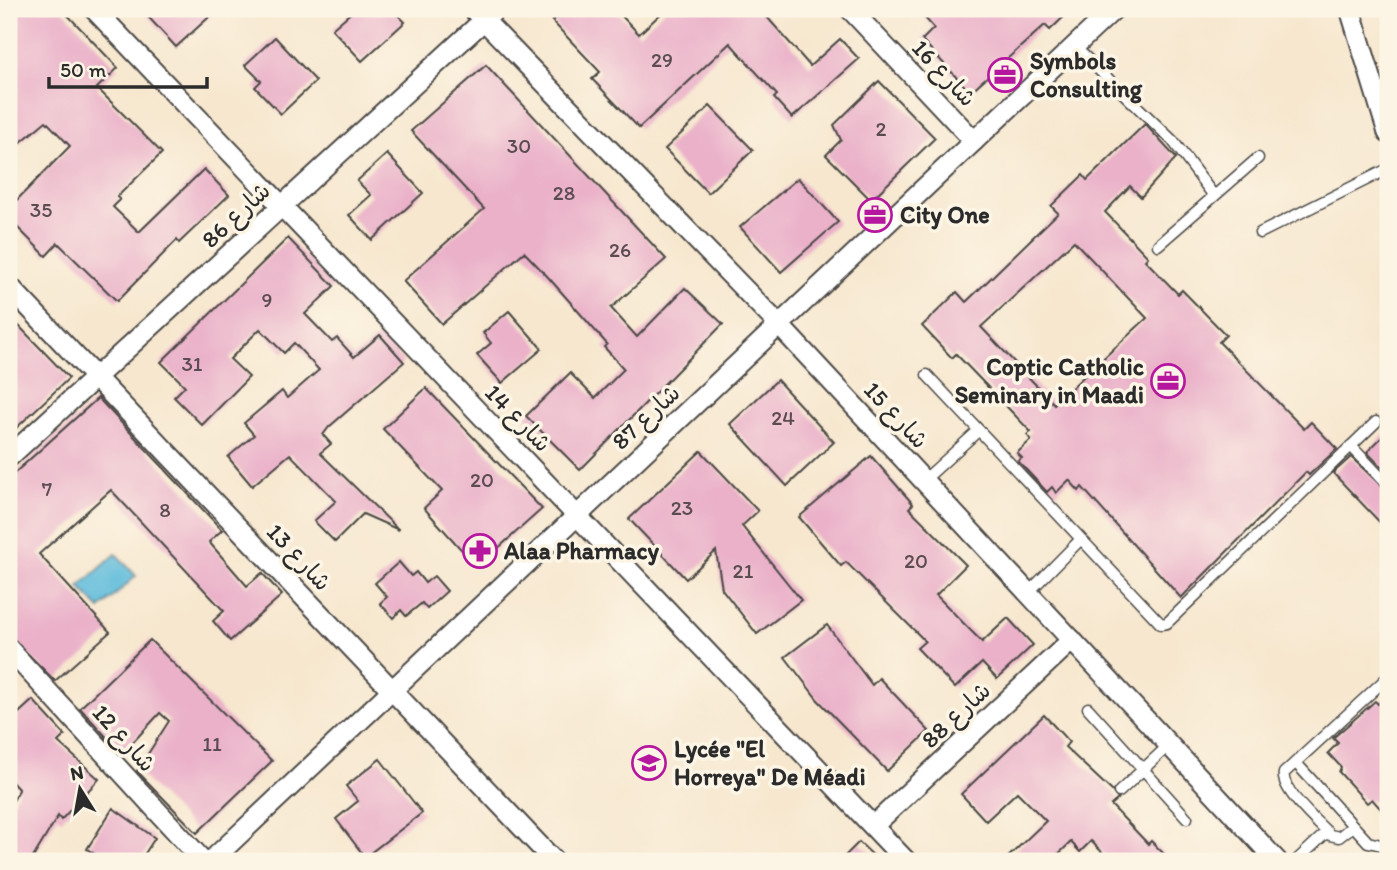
<svg xmlns="http://www.w3.org/2000/svg" width="1397" height="870" font-family="Itim,'Playpen Sans Arabic',sans-serif">
<style>
.water{fill:#5ebcdc;stroke:#447484;stroke-width:2}
.building{fill:#eab1c9;fill-rule:evenodd}
.lines{fill:none;stroke-linecap:round;stroke-linejoin:round}
.lane-casing{stroke:#4a4744;stroke-width:13}
.street-casing{stroke:#4a4744;stroke-width:23}
.lane{stroke:#fff;stroke-width:10}
.street{stroke:#fff;stroke-width:19}
.labels{text-anchor:middle;stroke-width:7;stroke-linejoin:round;paint-order:stroke}
.number-label{font-size:21px;fill:#5b4c52}
.poi-label{font-size:24px;font-weight:bold;fill:#2b2b2b;stroke:#fcf5e5;text-anchor:start}
.street-label{font-size:24px;fill:#2b2b2b;stroke:#fcf5e5}
</style>
<rect width="100%" height="100%" fill="#fcf5e5"/>
<filter id="ink" filterUnits="userSpaceOnUse"><feTurbulence type="fractalNoise" baseFrequency=".0143" numOctaves="2"/><feDisplacementMap in="SourceGraphic" scale="14" xChannelSelector="R" yChannelSelector="G"/><feConvolveMatrix kernelMatrix="1 2 1 2 8 2 1 2 1" color-interpolation-filters="sRGB"/></filter>
<filter id="wash" filterUnits="userSpaceOnUse"><feTurbulence type="fractalNoise" baseFrequency=".00686" numOctaves="4" result="noise"/><feDisplacementMap in="SourceGraphic" scale="28" xChannelSelector="R" yChannelSelector="G"/><feGaussianBlur stdDeviation="1.57" result="paint"/><feColorMatrix in="noise" values="0 0 0 0 0 0 0 0 0 0 0 0 0 0 0 0 0 1.4 0 .05"/><feComposite in="paint" operator="in"/></filter>
<g filter="url(#wash)">
<rect width="100%" height="100%" fill="#f7e7cf"/>
<path class="water" d="M116,554L136,576L100,609L79,587Z"/>
<g id="blocks">
<g class="building">
<path d="M9,9H62L118,68L97,88L162,153L117,197L120,200L113,207L139,232L204,169L229,195L179,243L177,240L117,301L58,243L46,256L9,219V208L70,146L46,121L9,152Z"/>
<path d="M141,9H218L176,47Z"/>
<path d="M355,9H392L405,22L362,61L332,29Z"/>
<path d="M565,9H615L639,34L666,9H760L810,66L840,39L859,59L792,118L774,98L777,95L730,43L639,128L592,79L600,72L552,21Z"/>
<path d="M917,9H1072L1050,30L1045,25L970,92L922,40L934,28Z"/>
<path d="M275,37L316,81L281,114L255,87L261,81L245,65Z"/>
<path d="M486,65L666,259L611,308L637,337L685,288L723,324L580,470L526,416L570,373L595,398L624,369L604,347L607,344L548,277L524,252L442,324L403,281L484,209L411,131Z"/>
<path d="M879,81L935,138L871,200L826,155L841,140L834,125Z"/>
<path d="M710,106L753,150L708,193L665,149Z"/>
<path d="M1145,124L1176,158L1141,197L1130,186L1105,212L1148,257L1145,260L1178,294L1182,290L1226,335L1219,342L1304,429L1311,422L1337,449L1309,475L1306,472L1181,598L1082,487L1079,491L1069,480L1056,493L1052,487L1047,492L1018,461L1022,458L1017,453L1031,440L1027,435L1031,432L956,354L952,358L922,326L957,292L966,302L1058,213L1051,206L1083,175L1087,180ZM1074,241L1147,318L1054,404L981,327Z"/>
<path d="M387,154L423,193L372,240L349,215L371,195L357,181Z"/>
<path d="M798,178L838,222L781,272L740,227Z"/>
<path d="M288,238L334,286L305,314L332,342L337,338L354,357L380,335L404,362L329,427L323,435L331,444L320,453L399,530L363,514L335,542L314,521L336,501L290,454L252,486L228,457L254,435L244,423L282,391L287,398L319,370L294,343L284,353L260,329L230,359L249,377L202,425L174,397L185,386L161,362Z"/>
<path d="M509,311L542,349L502,383L477,355L491,343L483,333Z"/>
<path d="M19,326L69,378L9,435V336Z"/>
<path d="M777,380L834,442L787,486L730,424Z"/>
<path d="M426,388L542,509L477,567L424,508L442,491L383,429Z"/>
<path d="M98,398L222,530L209,542L247,586L262,573L282,595L230,641L213,621L224,611L111,490L39,554L110,632L55,681L9,635V478Z"/>
<path d="M1388,431V474L1367,452Z"/>
<path d="M701,451L758,511L742,526L801,600L757,634L722,589L716,551L686,579L629,519Z"/>
<path d="M871,456L913,504L909,508L966,565L936,595L982,642L1008,618L1033,645L997,679L982,663L955,688L917,648L925,641L846,562L841,566L799,517Z"/>
<path d="M1351,457L1388,492V531L1333,473Z"/>
<path d="M399,562L411,576L416,572L425,583L434,576L447,591L427,609L422,603L406,616L401,610L393,618L380,603L387,597L375,583Z"/>
<path d="M827,625L872,685L879,678L929,731L887,771L818,700L785,657Z"/>
<path d="M150,640L272,761L197,833L137,771L169,721L160,713L122,754L80,708Z"/>
<path d="M1388,695V817L1372,799L1367,803L1339,772L1341,767L1328,753L1338,743L1333,738L1375,701L1378,704Z"/>
<path d="M33,700L65,735L58,742L99,779L61,820L58,816L31,861H9V808L19,790L9,779V722Z"/>
<path d="M1044,715L1069,742L1065,747L1112,791L1118,799L1111,805L1148,844L1151,841L1171,861H1111L1091,841L1080,852L1071,842L1051,861H1004L1046,821L1017,792L986,821L961,794Z"/>
<path d="M380,759L422,813L365,857L336,819L358,801L346,786Z"/>
<path d="M113,808L155,838L140,861H105L87,849Z"/>
<path d="M859,842L879,861H840Z"/>
</g>
</g>
</g>
<g filter="url(#ink)">
<use href="#blocks" fill-opacity="0" stroke="#4a4744" stroke-width="2"/>
<g class="lines">
<g class="lane-casing">
<g id="lane">
<path d="M1074,46L1173,141L1214,196"/>
<path d="M1260,233L1388,169"/>
<path d="M1158,245L1258,158"/>
<path d="M927,375L1161,624L1167,623L1376,422"/>
<path d="M1351,446L1388,485"/>
<path d="M923,481L978,431"/>
<path d="M1028,593L1080,540"/>
<path d="M1088,708L1187,818"/>
<path d="M1296,763L1368,842L1381,845L1388,840"/>
<path d="M1119,792L1169,745"/>
<path d="M1353,826L1339,837L1330,835C1318,823 1280,789 1284,773L1388,677"/>
<path d="M1296,861L1327,832"/>
</g>
</g>
<g class="street-casing">
<g id="street">
<path d="M94,9L906,861"/>
<path d="M473,9L779,325L1277,861"/>
<path d="M850,9L974,141"/>
<path d="M1350,9L1388,133"/>
<path d="M9,286L554,861"/>
<path d="M9,457L496,9"/>
<path d="M9,649L203,861"/>
<path d="M873,826L1072,640"/>
<path d="M211,861L1114,9"/>
</g>
</g>
<use href="#lane" class="lane"/>
<use href="#street" class="street"/>
</g>
</g>
<defs>
<g id="office-ring" transform="scale(1.75)"><circle r="9.5" fill="#fcf5e5" stroke="#b5179e" stroke-width="1.5"/><path d="M-6-3h4V-5.5h4V-3h4V5H-6ZM-1-4.5V-3h2v-1.5ZM-6 0V1H6V0Z" fill="#b5179e"/></g>
<g id="pharmacy-ring" transform="scale(1.75)"><circle r="9.5" fill="#fcf5e5" stroke="#b5179e" stroke-width="1.5"/><path d="M-2-6h4v4h4v4h-4v4h-4v-4h-4v-4h4Z" fill="#b5179e"/></g>
<g id="school-ring" transform="scale(1.75)"><circle r="9.5" fill="#fcf5e5" stroke="#b5179e" stroke-width="1.5"/><path d="M0-5L7-2L0 1L-7-2ZM-4 1L0 2.5L4 1V4Q0 6-4 4Z" fill="#b5179e"/></g>
</defs>
<g fill-rule="evenodd">
<use href="#office-ring" x="1005" y="75"/>
<use href="#office-ring" x="875" y="215"/>
<use href="#office-ring" x="1168" y="381"/>
<use href="#pharmacy-ring" x="480" y="551"/>
<use href="#school-ring" x="649" y="763"/>
</g>
<g class="labels">
<g class="number-label">
<text x="662" y="67">29</text>
<text x="881" y="136">2</text>
<text x="519" y="153">30</text>
<text x="564" y="200">28</text>
<text x="41" y="217">35</text>
<text x="620" y="257">26</text>
<text x="267" y="307">9</text>
<text x="192" y="371">31</text>
<text x="783" y="425">24</text>
<text x="482" y="487">20</text>
<text x="47" y="496">7</text>
<text x="682" y="515">23</text>
<text x="165" y="517">8</text>
<text x="916" y="568">20</text>
<text x="743" y="578">21</text>
<text x="212" y="751">11</text>
</g>
<g class="poi-label">
<text x="1030" y="69">Symbols<tspan x="1030" dy="28">Consulting</tspan></text>
<text x="900" y="223">City One</text>
<text x="1144" y="375" text-anchor="end">Coptic Catholic<tspan x="1144" dy="28">Seminary in Maadi</tspan></text>
<text x="504" y="559">Alaa Pharmacy</text>
<text x="674" y="757">Lycée "El<tspan x="674" dy="28">Horreya" De Méadi</tspan></text>
</g>
<g class="street-label">
<text transform="translate(944 73) rotate(47)" y="8">شارع 16</text>
<text transform="translate(236 215) rotate(-43)" y="8">شارع 86</text>
<text transform="translate(896 415) rotate(47)" y="8">شارع 15</text>
<text transform="translate(646 417) rotate(-43)" y="8">شارع 87</text>
<text transform="translate(518 418) rotate(46)" y="8">شارع 14</text>
<text transform="translate(299 557) rotate(47)" y="8">شارع 13</text>
<text transform="translate(956 715) rotate(-43)" y="8">شارع 88</text>
<text transform="translate(124 738) rotate(48)" y="8">شارع 12</text>
</g>
</g>
<rect width="1397" height="870" fill="none" stroke="#fcf5e5" stroke-width="35"/>
<g transform="translate(80 789) rotate(349)" stroke="#fcf5e5" stroke-width="5" paint-order="stroke">
<path d="M0-5L12 26L0 18L-12 26Z" fill="#2b2b2b"/>
<text y="-10" font-size="19" font-weight="bold" text-anchor="middle" fill="#2b2b2b">N</text>
</g>
<path d="M49 77v10h158v-10" fill="none" stroke="#2b2b2b" stroke-width="3.5"/>
<text x="60" y="77" font-size="21" fill="#2b2b2b" stroke="#fcf5e5" stroke-width="5" paint-order="stroke">50 m</text>
</svg>
